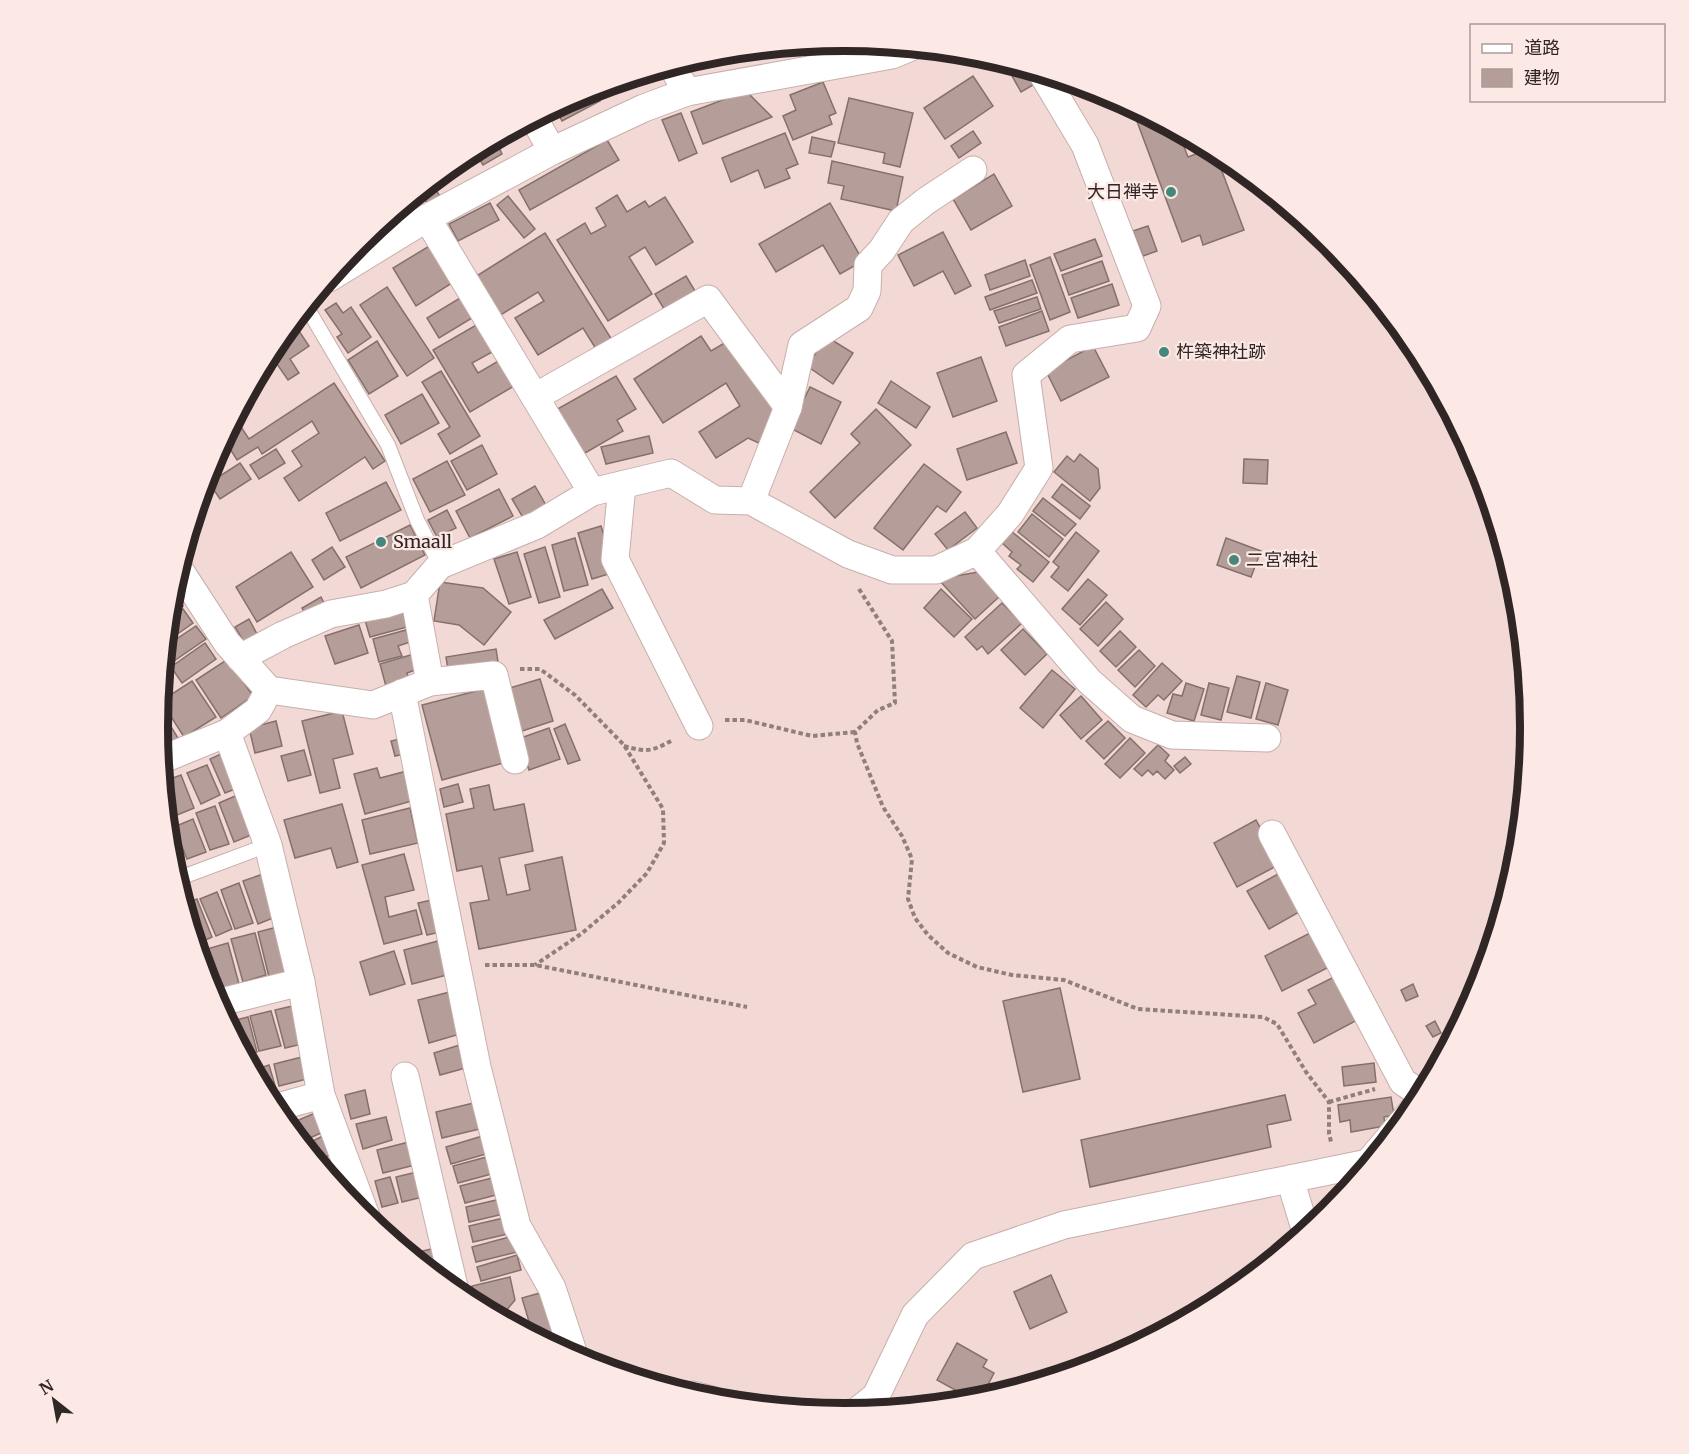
<svg xmlns="http://www.w3.org/2000/svg" width="1689" height="1454" font-family="Merriweather,'Noto Sans JP',serif">
<style>
.building{fill:#b59e9a;stroke:#85706c;stroke-width:1.5}
.lines{fill:none;stroke-linecap:round;stroke-linejoin:round}
.service-casing{stroke:#c7afab;stroke-width:16}
.minor-casing{stroke:#c7afab;stroke-width:29}
.path{stroke:#907f7d;stroke-width:4;stroke-dasharray:4.5 3;stroke-linecap:butt}
.service{stroke:#fff;stroke-width:14}
.minor{stroke:#fff;stroke-width:27}
.poi-dot{fill:#45887b;stroke:#fce8e4;stroke-width:2}
.labels{text-anchor:middle;stroke-width:4.5;stroke-linejoin:round;paint-order:stroke}
.poi-label{font-size:18px;fill:#2f2625;stroke:#fce8e4;text-anchor:start}
.rim{fill:none;stroke:#2f2625;stroke-width:8}
</style>
<rect width="100%" height="100%" fill="#f2d9d5"/>
<g class="building">
<path d="M729,52L709,63L705,55L711,54Z"/>
<path d="M1012,64L1023,67L1033,85L1021,92L1007,67Z"/>
<path d="M650,72L605,95L601,87Z"/>
<path d="M973,76L993,106L945,139L924,108Z"/>
<path d="M823,82L836,113L829,116L832,124L793,140L783,116L796,110L790,95Z"/>
<path d="M594,89L600,101L562,121L555,107L582,93Z"/>
<path d="M746,91L772,117L703,144L691,112Z"/>
<path d="M849,98L913,113L900,167L883,163L885,153L838,143Z"/>
<path d="M1134,107L1189,136L1181,139L1188,157L1211,148L1214,150L1244,230L1203,245L1200,235L1182,242L1132,108Z"/>
<path d="M681,113L697,153L679,161L662,120Z"/>
<path d="M514,129L518,136L499,147L502,154L483,165L474,150Z"/>
<path d="M973,131L981,143L959,158L951,146Z"/>
<path d="M785,133L798,164L786,169L790,178L765,188L758,170L731,182L722,158Z"/>
<path d="M812,137L835,142L831,157L809,153Z"/>
<path d="M607,140L619,160L530,210L519,190Z"/>
<path d="M470,152L475,161L440,181L437,177Z"/>
<path d="M832,161L903,177L896,211L841,199L844,186L828,183Z"/>
<path d="M994,174L1012,206L971,230L953,199Z"/>
<path d="M431,182L441,198L429,206L420,192Z"/>
<path d="M617,195L627,212L645,201L649,207L665,197L693,242L656,265L645,247L629,257L652,294L608,321L557,240L585,223L591,234L606,226L596,208Z"/>
<path d="M508,196L535,229L524,238L497,205Z"/>
<path d="M490,203L499,220L458,241L449,224Z"/>
<path d="M830,203L863,261L840,274L823,245L776,272L759,244Z"/>
<path d="M404,204L411,216L353,249L359,241Z"/>
<path d="M1148,226L1157,251L1143,256L1133,231Z"/>
<path d="M943,232L971,286L955,294L943,271L914,286L898,255Z"/>
<path d="M545,233L612,340L596,349L583,328L538,355L515,318L544,301L538,292L499,316L475,277Z"/>
<path d="M1095,239L1102,256L1061,271L1054,254Z"/>
<path d="M431,245L455,281L416,306L393,268Z"/>
<path d="M1050,257L1070,312L1050,320L1030,265Z"/>
<path d="M1025,260L1030,276L990,290L985,275Z"/>
<path d="M1102,261L1109,281L1069,295L1062,275Z"/>
<path d="M686,276L698,296L667,314L655,294Z"/>
<path d="M1032,280L1037,293L990,310L985,297Z"/>
<path d="M1112,284L1119,305L1078,318L1071,298Z"/>
<path d="M387,287L434,358L407,376L360,305Z"/>
<path d="M465,295L477,315L439,338L427,318Z"/>
<path d="M1037,297L1041,309L999,323L994,311Z"/>
<path d="M336,303L343,313L351,307L371,337L348,353L337,337L342,334L325,310Z"/>
<path d="M1042,311L1049,331L1006,346L999,327Z"/>
<path d="M293,322L309,346L290,359L299,373L288,380L277,364L257,376L274,345Z"/>
<path d="M478,324L494,351L472,363L478,373L500,360L514,386L470,412L433,350Z"/>
<path d="M701,336L711,351L733,338L777,406L761,444L748,438L716,458L699,432L740,406L726,383L663,423L634,379Z"/>
<path d="M827,337L853,353L833,384L807,366Z"/>
<path d="M377,341L398,376L369,394L348,360Z"/>
<path d="M1093,346L1109,377L1061,401L1046,371Z"/>
<path d="M981,357L997,401L953,417L937,373Z"/>
<path d="M441,371L480,436L450,454L438,434L450,427L422,382Z"/>
<path d="M616,376L636,409L617,420L623,431L580,456L554,411Z"/>
<path d="M891,381L930,407L916,428L878,403Z"/>
<path d="M334,383L385,461L373,469L365,457L299,501L284,478L302,466L292,451L319,433L312,421L262,454L258,447L237,460L224,439L235,418L249,439Z"/>
<path d="M810,387L841,402L821,444L790,428Z"/>
<path d="M422,394L439,423L401,444L385,415Z"/>
<path d="M876,409L911,445L835,518L810,492L860,443L851,434Z"/>
<path d="M1006,432L1017,463L967,480L957,449Z"/>
<path d="M649,436L653,453L606,464L601,447Z"/>
<path d="M482,445L497,474L467,490L451,461Z"/>
<path d="M276,449L285,463L259,479L250,465Z"/>
<path d="M1080,454L1098,469L1100,488L1090,501L1054,472L1067,456L1074,462Z"/>
<path d="M1244,459L1268,460L1267,484L1243,483Z"/>
<path d="M447,461L465,495L430,512L413,479Z"/>
<path d="M240,463L251,479L220,499L209,483Z"/>
<path d="M924,464L961,492L946,512L937,506L903,550L874,528Z"/>
<path d="M386,482L401,510L340,541L326,513Z"/>
<path d="M1062,484L1090,506L1080,519L1052,497Z"/>
<path d="M535,486L547,507L525,521L512,499Z"/>
<path d="M499,489L513,516L470,538L456,511Z"/>
<path d="M1043,498L1076,524L1065,536L1033,511Z"/>
<path d="M447,510L456,528L437,537L428,520Z"/>
<path d="M965,512L977,528L948,550L935,534Z"/>
<path d="M1032,514L1063,539L1049,557L1018,532Z"/>
<path d="M410,525L425,555L361,588L346,557Z"/>
<path d="M601,526L615,572L592,579L578,533Z"/>
<path d="M1011,531L1049,562L1033,582L1017,569L1021,565L1009,556L1012,552L1001,542Z"/>
<path d="M1076,532L1099,551L1068,591L1051,577L1059,567L1053,562Z"/>
<path d="M575,538L588,585L564,591L552,545Z"/>
<path d="M1226,538L1261,551L1251,577L1217,565Z"/>
<path d="M332,547L345,567L324,580L312,560Z"/>
<path d="M545,547L560,597L539,603L524,554Z"/>
<path d="M291,552L313,587L257,622L236,587Z"/>
<path d="M517,552L531,597L509,604L494,559Z"/>
<path d="M978,572L1000,596L975,619L938,579Z"/>
<path d="M1088,579L1107,595L1080,625L1062,609Z"/>
<path d="M440,582L483,588L511,612L484,645L459,625L434,621Z"/>
<path d="M602,589L613,608L555,639L544,620Z"/>
<path d="M941,589L972,619L954,637L924,608Z"/>
<path d="M173,591L183,606L169,616L171,593Z"/>
<path d="M321,597L327,609L308,619L302,608Z"/>
<path d="M1106,602L1123,619L1098,646L1080,629Z"/>
<path d="M1002,603L1022,623L988,654L982,646L977,650L965,637Z"/>
<path d="M183,609L193,623L166,642L169,619Z"/>
<path d="M402,609L407,627L370,637L365,620Z"/>
<path d="M249,619L258,636L245,644L235,627Z"/>
<path d="M359,625L368,653L335,664L325,636Z"/>
<path d="M196,626L206,639L165,667L166,646Z"/>
<path d="M1023,629L1047,654L1025,675L1001,650Z"/>
<path d="M406,630L410,642L398,646L402,656L379,662L373,639Z"/>
<path d="M1120,631L1136,647L1116,667L1100,651Z"/>
<path d="M205,643L216,659L182,683L171,667Z"/>
<path d="M496,649L499,668L449,676L446,657Z"/>
<path d="M1139,650L1155,666L1135,687L1118,670Z"/>
<path d="M414,654L418,669L407,673L410,683L387,690L380,664Z"/>
<path d="M228,659L253,696L221,718L196,680Z"/>
<path d="M1162,663L1182,681L1164,700L1158,695L1146,707L1133,695Z"/>
<path d="M1052,670L1075,689L1043,728L1020,708Z"/>
<path d="M163,675L171,688L161,694Z"/>
<path d="M1237,676L1260,682L1251,718L1227,712Z"/>
<path d="M540,679L553,721L519,732L506,689Z"/>
<path d="M192,681L216,717L184,737L161,701Z"/>
<path d="M1186,683L1204,689L1194,721L1167,713L1173,694L1182,696Z"/>
<path d="M1209,683L1229,688L1221,720L1201,715Z"/>
<path d="M1266,683L1288,690L1278,725L1256,719Z"/>
<path d="M488,688L507,762L442,780L422,705Z"/>
<path d="M1081,696L1102,720L1081,739L1060,715Z"/>
<path d="M160,709L178,738L160,749L158,727Z"/>
<path d="M342,711L353,754L333,759L340,788L320,793L302,721Z"/>
<path d="M276,721L282,746L255,753L249,728Z"/>
<path d="M1108,721L1125,738L1104,759L1086,741Z"/>
<path d="M565,724L580,760L568,764L554,729Z"/>
<path d="M549,728L560,759L529,770L518,739Z"/>
<path d="M405,738L409,753L395,756L391,741Z"/>
<path d="M1130,738L1145,753L1120,778L1105,764Z"/>
<path d="M1158,745L1169,755L1165,761L1174,770L1165,779L1157,771L1153,775L1148,770L1142,776L1134,769Z"/>
<path d="M304,750L311,775L288,781L281,756Z"/>
<path d="M225,752L240,787L225,793L210,759Z"/>
<path d="M1185,757L1191,764L1180,773L1174,766Z"/>
<path d="M207,765L220,795L201,804L187,773Z"/>
<path d="M377,768L380,778L411,770L419,799L365,814L354,774Z"/>
<path d="M181,775L194,808L170,818L165,795L170,793L165,781Z"/>
<path d="M458,784L463,802L444,807L440,789Z"/>
<path d="M489,785L494,810L524,804L533,851L499,858L507,895L530,890L525,865L562,857L576,930L479,949L470,903L489,900L482,866L457,871L446,814L474,808L470,789Z"/>
<path d="M240,794L256,833L234,842L219,803Z"/>
<path d="M342,804L358,862L337,868L331,848L295,858L284,820Z"/>
<path d="M215,806L229,844L210,850L196,813Z"/>
<path d="M410,808L418,843L370,854L362,820Z"/>
<path d="M193,819L206,852L187,859L174,827Z"/>
<path d="M1256,820L1280,864L1237,887L1214,843Z"/>
<path d="M168,826L184,861L173,866L171,861Z"/>
<path d="M404,854L414,890L385,897L389,917L416,910L422,934L384,944L362,865Z"/>
<path d="M1280,873L1301,911L1269,929L1247,891Z"/>
<path d="M263,874L278,916L258,924L243,881Z"/>
<path d="M239,883L253,923L235,929L221,890Z"/>
<path d="M217,892L232,929L216,936L200,899Z"/>
<path d="M197,899L212,937L197,944L184,904Z"/>
<path d="M432,900L440,932L427,935L418,903Z"/>
<path d="M281,926L292,971L269,977L258,932Z"/>
<path d="M1318,929L1335,964L1282,991L1265,956Z"/>
<path d="M255,933L266,975L243,982L231,939Z"/>
<path d="M438,941L447,975L412,984L404,950Z"/>
<path d="M228,943L239,984L218,990L207,949Z"/>
<path d="M203,949L214,986L210,988L198,951Z"/>
<path d="M394,951L405,984L370,995L360,962Z"/>
<path d="M1338,975L1361,1018L1314,1043L1298,1013L1316,1004L1308,990Z"/>
<path d="M1413,984L1418,996L1406,1001L1401,990Z"/>
<path d="M1060,988L1080,1079L1023,1092L1003,1001Z"/>
<path d="M450,992L460,1034L429,1043L418,1000Z"/>
<path d="M297,1005L306,1043L285,1048L275,1010Z"/>
<path d="M271,1011L281,1046L259,1051L250,1016Z"/>
<path d="M248,1017L257,1052L245,1055L228,1022Z"/>
<path d="M1435,1021L1441,1033L1433,1037L1426,1026Z"/>
<path d="M466,1043L473,1066L440,1075L434,1053Z"/>
<path d="M302,1057L307,1079L279,1086L274,1064Z"/>
<path d="M1374,1063L1376,1082L1344,1086L1342,1067Z"/>
<path d="M269,1065L277,1092L266,1095L254,1070Z"/>
<path d="M365,1090L370,1114L351,1119L345,1095Z"/>
<path d="M1285,1095L1291,1120L1267,1125L1271,1147L1090,1187L1081,1140Z"/>
<path d="M1391,1097L1394,1115L1384,1117L1385,1126L1351,1132L1350,1120L1340,1122L1338,1105Z"/>
<path d="M482,1101L488,1127L442,1138L436,1112Z"/>
<path d="M315,1113L323,1132L301,1142L287,1125Z"/>
<path d="M386,1117L392,1140L363,1149L356,1124Z"/>
<path d="M489,1134L493,1152L451,1164L446,1147Z"/>
<path d="M323,1136L332,1154L317,1161L304,1145Z"/>
<path d="M413,1141L419,1164L383,1173L377,1150Z"/>
<path d="M494,1155L499,1172L458,1183L453,1166Z"/>
<path d="M333,1161L341,1179L334,1182L321,1166Z"/>
<path d="M421,1171L427,1196L402,1202L396,1177Z"/>
<path d="M500,1176L504,1193L465,1203L460,1186Z"/>
<path d="M390,1177L398,1203L382,1207L375,1181Z"/>
<path d="M1350,1183L1352,1185L1332,1210L1329,1206Z"/>
<path d="M505,1198L508,1213L469,1222L466,1207Z"/>
<path d="M508,1217L512,1233L473,1242L469,1226Z"/>
<path d="M513,1236L517,1252L476,1262L472,1247Z"/>
<path d="M436,1248L444,1282L410,1254Z"/>
<path d="M517,1255L521,1270L481,1281L477,1267Z"/>
<path d="M1051,1275L1067,1312L1030,1329L1014,1292Z"/>
<path d="M510,1277L515,1300L505,1312L495,1315L477,1305L472,1286Z"/>
<path d="M547,1291L564,1352L533,1335L522,1298Z"/>
<path d="M957,1343L987,1360L983,1367L994,1373L980,1400L975,1401L937,1380Z"/>
</g>
<g class="lines">
<g class="service-casing">
<g id="service">
<path d="M306,306L388,445L417,520L440,565"/>
<path d="M177,879L268,845"/>
</g>
</g>
<g class="minor-casing">
<g id="minor">
<path d="M672,66L687,92"/>
<path d="M534,118L552,151"/>
<path d="M427,218L592,492"/>
<path d="M329,278L427,218L552,151L644,108L687,92L892,55L911,47"/>
<path d="M535,397L708,299L788,407"/>
<path d="M622,485L615,559L699,726"/>
<path d="M751,501L788,407L802,345L859,308L867,291L868,265L882,250L901,221L926,201L973,170"/>
<path d="M977,551L1089,681L1132,719L1172,735L1267,738"/>
<path d="M179,569L227,643L269,690L258,710L227,733L268,845L301,982L217,1003"/>
<path d="M240,658L283,635L331,614L386,604L414,595"/>
<path d="M430,682L414,595L440,565L537,525L592,492L671,473L715,500L751,501L848,554L892,570H936L977,551L1010,514L1039,468L1026,375L1070,339L1137,328L1147,306L1085,145L1042,73"/>
<path d="M269,690L373,705L430,682L494,675L515,760"/>
<path d="M402,693L477,1067L517,1226L552,1288L575,1358"/>
<path d="M161,760L227,733"/>
<path d="M1272,834L1403,1082L1423,1095"/>
<path d="M301,982L321,1095L367,1219"/>
<path d="M405,1076L455,1291"/>
<path d="M274,1108L321,1095"/>
<path d="M1290,1179L1306,1232"/>
<path d="M693,1395L712,1400"/>
<path d="M856,1412L876,1396L915,1315L973,1256L1064,1225L1368,1163L1417,1105"/>
</g>
</g>
<g class="path">
<path d="M859,589L892,641L895,703L878,710L855,732L857,743L883,807L902,836L912,859L908,899L915,918L928,935L948,953L977,967L1012,975L1064,980L1138,1009L1263,1017L1277,1024L1306,1072L1329,1102V1133L1331,1142"/>
<path d="M520,669H540L575,695L624,745L663,809L664,843L647,873L618,903L581,934L535,965"/>
<path d="M725,720H745L812,736L855,732"/>
<path d="M624,746C648,753 652,751 673,740"/>
<path d="M485,965H535L747,1007"/>
<path d="M1329,1102L1375,1089"/>
</g>
<use href="#service" class="service"/>
<use href="#minor" class="minor"/>
</g>
<g class="poi-dot">
<circle cx="1171" cy="192" r="6"/>
<circle cx="1164" cy="352" r="6"/>
<circle cx="381" cy="542" r="6"/>
<circle cx="1234" cy="560" r="6"/>
</g>
<g class="labels">
<g class="poi-label">
<text x="1159" y="198" text-anchor="end">大日禅寺</text>
<text x="1176" y="358">杵築神社跡</text>
<text x="393" y="548">Smaall</text>
<text x="1246" y="566">二宮神社</text>
</g>
</g>
<path d="M0 0H1689V1454H0ZM168 727a676 676 0 1 1 1352 0a676 676 0 1 1-1352 0Z" fill="#fce8e4" fill-rule="evenodd"/>
<path class="rim" d="M168 727a676 676 0 1 1 1352 0a676 676 0 1 1-1352 0Z"/>
<rect x="1470" y="24" width="195" height="78" fill="#fce8e4" stroke="#aa9a98" stroke-width="1.5"/>
<rect x="1482" y="44" width="30" height="9" fill="#ffffff" stroke="#aa9a98" stroke-width="1.5"/>
<text x="1524" y="54" font-size="18" fill="#2f2625">道路</text>
<rect x="1482" y="69" width="30" height="18" fill="#b59e9a" stroke="#aa9a98" stroke-width="1.5"/>
<text x="1524" y="84" font-size="18" fill="#2f2625">建物</text>
<g transform="translate(54 1400) rotate(329)" stroke="#fce8e4" stroke-width="4.5" paint-order="stroke">
<path d="M0-4.5L10 22L0 15L-10 22Z" fill="#2f2625"/>
<text y="-9" font-size="16" font-weight="bold" text-anchor="middle" fill="#2f2625">N</text>
</g>
</svg>
